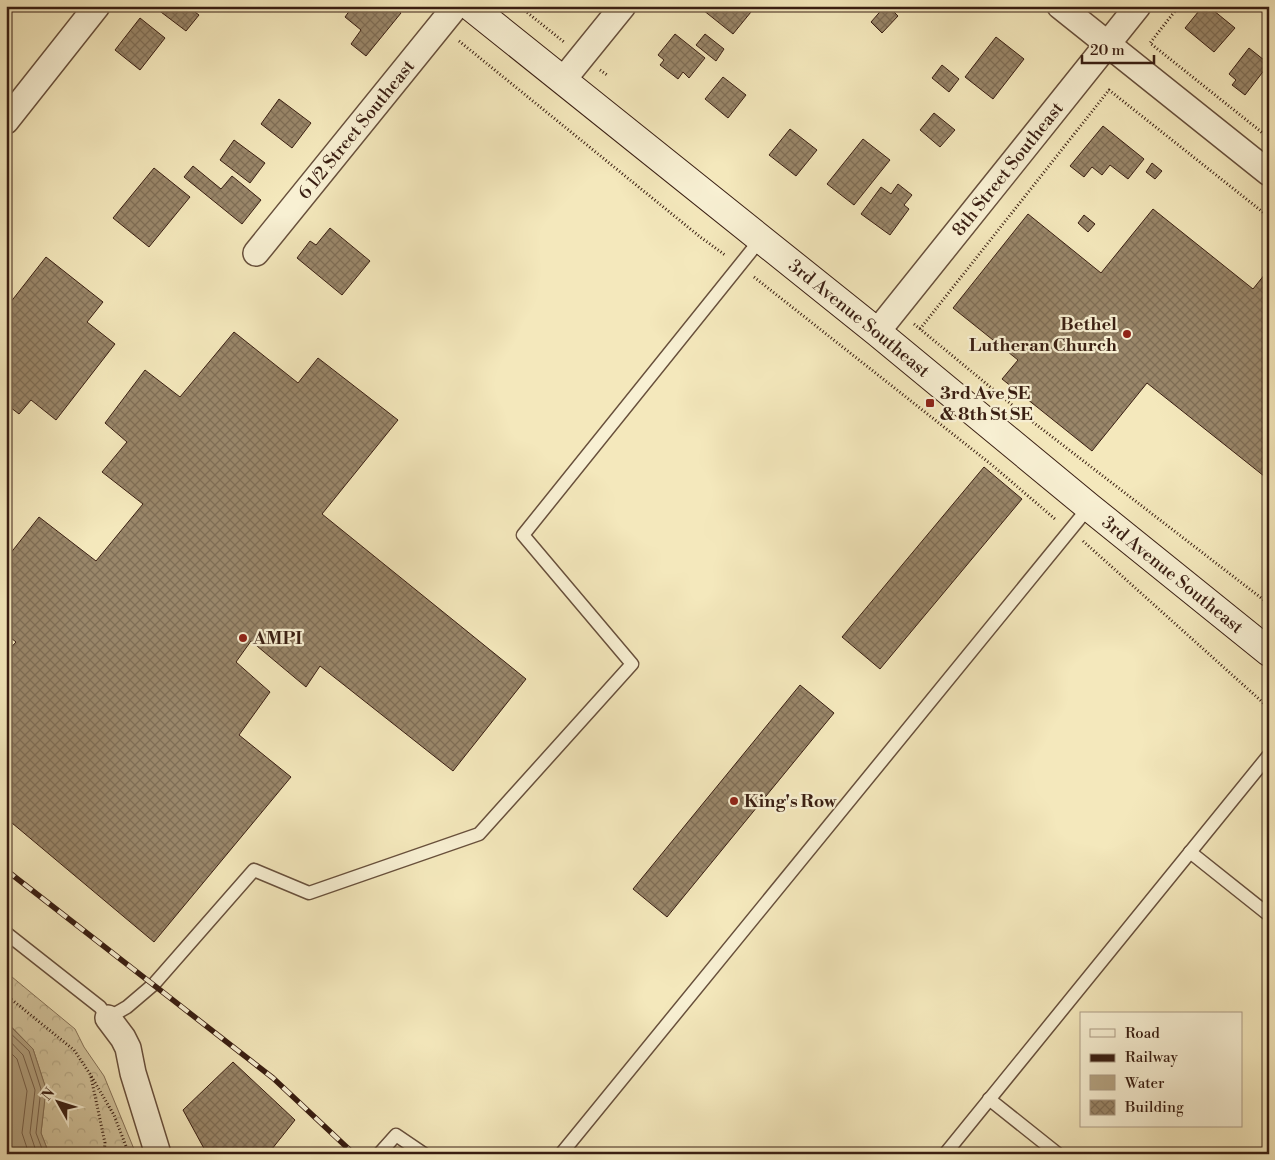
<svg xmlns="http://www.w3.org/2000/svg" width="1275" height="1160" font-family="'Libre Bodoni',serif">
<style>
.forest{fill:url(#forest-crowns);stroke:#867258}
.water{fill:#b4a382;stroke:#836e55}
.lines{fill:none;stroke-linecap:round;stroke-linejoin:round}
.shore{stroke:#76604a;stroke-width:1}
.building{fill:url(#building-cross-hatch);stroke:#391e12}
.service-casing{stroke:#68503c;stroke-width:15}
.minor-casing{stroke:#68503c;stroke-width:28}
.secondary-casing{stroke:#391e12;stroke-width:30}
.path{stroke:#391e12;stroke-width:3;stroke-dasharray:1 2.5;stroke-linecap:butt}
.service{stroke:#f8f0d3;stroke-width:12}
.minor{stroke:#f8f0d3;stroke-width:25}
.secondary{stroke:#f8f0d3;stroke-width:28}
.rail-casing{stroke:#391e12;stroke-width:5.5}
.rail{stroke:#f8f0d3;stroke-width:4;stroke-dasharray:11;stroke-linecap:butt}
.poi-dot{fill:#8f2418;stroke:#f8f0d3;stroke-width:2}
.labels{text-anchor:middle;stroke-width:4.5;stroke-linejoin:round;paint-order:stroke}
.street-label{font-size:18px;fill:#391e12;stroke:#f8f0d3}
.poi-label{font-size:18px;font-weight:bold;fill:#391e12;stroke:#f8f0d3;text-anchor:start}
</style>
<defs>
<pattern id="forest-crowns" width="20" height="18" patternUnits="userSpaceOnUse" patternTransform="scale(1.25)"><rect width="20" height="18" fill="#d4c69f"/><path d="M2 6a3 3 0 1 1 6 0M12 15a3 3 0 1 1 6 0" fill="none" stroke="#b7aa88"/></pattern>
<pattern id="building-cross-hatch" width="8" height="8" patternUnits="userSpaceOnUse" patternTransform="scale(1.25)"><rect width="8" height="8" fill="#9a876a"/><path d="M0 0l8 8M0 8l8-8" fill="none" stroke="#7f6e56"/></pattern>
</defs>
<rect width="100%" height="100%" fill="#f4e8bc"/>
<filter id="stains"><feTurbulence type="fractalNoise" baseFrequency=".004" numOctaves="4"/><feColorMatrix values="0 0 0 0 .2 0 0 0 0 .09 0 0 0 0 .02 0 0 0 .5 -.17"/></filter>
<radialGradient id="worn" r=".72"><stop offset=".6" stop-color="#630" stop-opacity="0"/><stop offset="1" stop-color="#630" stop-opacity=".3"/></radialGradient>
<path class="forest" d="M6,972L75,1029L84,1047L104,1076L136,1154H51L48,1151L41,1133L46,1089L33,1049L6,1021Z"/>
<path class="water" d="M6,1022L33,1049L46,1089L41,1133L48,1151L51,1154H6Z"/>
<g class="lines">
<g class="shore">
<path d="M6,1029L29,1051L41,1089L36,1133L44,1154"/>
<path d="M6,1037L23,1055L35,1090L30,1133L37,1154"/>
<path d="M6,1048L17,1059L27,1091L22,1133L29,1154"/>
</g>
</g>
<g class="building">
<path d="M153,6H187L199,15L186,31Z"/>
<path d="M353,6H393L401,13L366,56L351,44L361,30L345,17Z"/>
<path d="M706,6H744L751,12L733,34L703,10Z"/>
<path d="M885,6H888L898,16L882,33L871,22Z"/>
<path d="M1203,6H1208L1235,28L1214,52L1185,28Z"/>
<path d="M140,18L165,38L140,70L115,50Z"/>
<path d="M675,34L705,58L689,78L683,72L678,79L660,65L664,60L658,55Z"/>
<path d="M705,34L724,49L716,61L696,45Z"/>
<path d="M996,37L1024,59L993,99L965,77Z"/>
<path d="M1249,48L1269,64L1245,95L1232,85L1236,80L1229,74Z"/>
<path d="M942,65L959,79L949,92L932,78Z"/>
<path d="M723,77L746,95L728,118L705,99Z"/>
<path d="M279,99L311,123L292,148L261,124Z"/>
<path d="M934,113L955,130L940,147L920,130Z"/>
<path d="M1103,126L1144,159L1128,179L1110,165L1102,175L1092,167L1084,177L1070,166Z"/>
<path d="M790,129L817,150L796,176L769,155Z"/>
<path d="M863,139L890,160L854,205L827,184Z"/>
<path d="M234,140L265,163L250,183L220,160Z"/>
<path d="M1152,163L1162,171L1155,179L1146,172Z"/>
<path d="M193,166L221,189L232,176L261,200L242,224L184,177Z"/>
<path d="M154,168L190,197L149,247L113,218Z"/>
<path d="M898,184L912,195L904,205L909,209L890,235L861,214L881,187L891,194Z"/>
<path d="M1153,209L1253,289L1269,269V480L1147,383L1092,451L1002,379L1018,360L953,308L1028,214L1101,273Z"/>
<path d="M1084,215L1095,224L1088,232L1078,223Z"/>
<path d="M330,228L370,261L342,295L297,258L310,241L316,245Z"/>
<path d="M46,257L103,302L87,322L115,344L56,420L31,400L19,414L6,404V308Z"/>
<path d="M234,332L298,383L318,358L398,420L322,514L526,679L453,771L320,666L306,687L251,641L236,662L270,692L239,735L291,777L154,942L6,818V653L16,642L6,634V559L39,517L96,561L143,504L102,472L127,442L105,423L145,370L180,397Z"/>
<path d="M984,467L1022,499L880,669L842,637Z"/>
<path d="M800,685L834,713L667,917L633,889Z"/>
<path d="M233,1062L295,1120L268,1154H207L183,1110Z"/>
</g>
<g class="lines">
<g class="service-casing">
<g id="service">
<path d="M1190,852L1269,915"/>
<path d="M6,933L100,1007L108,1018L127,1007L154,984L254,870L309,893L479,834L632,664L523,535L760,240"/>
<path d="M989,1099L1058,1154"/>
<path d="M379,1154L396,1135L424,1154"/>
<path d="M561,1154L1089,507"/>
<path d="M945,1154L1269,755"/>
</g>
</g>
<g class="minor-casing">
<g id="minor">
<path d="M1060,6L1269,173"/>
<path d="M563,80L623,6"/>
<path d="M6,121L97,6"/>
<path id="s1" d="M256,253L456,6"/>
<path id="s2" d="M877,332L1138,6"/>
<path d="M108,1018L123,1038L128,1048L133,1073L158,1154"/>
</g>
</g>
<g class="secondary-casing">
<g id="secondary">
<path id="s3" d="M470,6L877,332L1089,507L1269,652"/>
</g>
</g>
<g class="path">
<path d="M519,6L564,42"/>
<path d="M1179,6L1150,43L1269,138"/>
<path d="M459,41L699,236L725,255"/>
<path d="M600,70L607,75"/>
<path d="M754,277L992,465L1055,519"/>
<path d="M914,324L1029,419L1269,604"/>
<path d="M920,329L1109,90L1269,217"/>
<path d="M1083,541L1269,708"/>
<path d="M6,995L74,1050L90,1074L114,1115L129,1154"/>
<path d="M91,1077L105,1143L104,1154"/>
</g>
<use href="#service" class="service"/>
<use href="#minor" class="minor"/>
<use href="#secondary" class="secondary"/>
<g class="rail-casing">
<path id="rail" d="M6,870L273,1078L354,1154"/>
</g>
<use href="#rail" class="rail"/>
</g>
<g class="poi-dot">
<circle cx="1127" cy="334" r="5"/>
<rect x="925" y="398" width="10" height="10" rx="2.5"/>
<circle cx="243" cy="638" r="5"/>
<circle cx="734" cy="801" r="5"/>
</g>
<g class="labels">
<g class="street-label">
<text dy="6" stroke="none"><textPath href="#s1" startOffset="159">6 1/2 Street Southeast</textPath></text>
<text dy="6" stroke="none"><textPath href="#s2" startOffset="209">8th Street Southeast</textPath></text>
<text dy="6" stroke="none"><textPath href="#s3" startOffset="499">3rd Avenue Southeast</textPath></text>
<text dy="6" stroke="none"><textPath href="#s3" startOffset="904">3rd Avenue Southeast</textPath></text>
</g>
<g class="poi-label">
<text x="1117" y="330" text-anchor="end">Bethel<tspan x="1117" dy="21">Lutheran Church</tspan></text>
<text x="940" y="399">3rd Ave SE<tspan x="940" dy="21">&amp; 8th St SE</tspan></text>
<text x="253" y="644">AMPI</text>
<text x="744" y="807">King's Row</text>
</g>
</g>
<rect width="1275" height="1160" fill="none" stroke="#f4e8bc" stroke-width="25"/>
<rect x="8" y="8" width="1260" height="1145" fill="none" stroke="#391e12" stroke-width="2.5"/>
<rect x="12" y="12" width="1250" height="1135" fill="none" stroke="#391e12"/>
<rect x="1080" y="1012" width="162" height="115" fill="#f8f0d3" stroke="#ac9c86"/>
<rect x="1090" y="1029" width="25" height="8" fill="#f8f0d3" stroke="#ac9c86"/>
<text x="1125" y="1038" font-size="15" fill="#391e12">Road</text>
<rect x="1090" y="1054" width="25" height="8" fill="#391e12" stroke="#ac9c86"/>
<text x="1125" y="1062" font-size="15" fill="#391e12">Railway</text>
<rect x="1090" y="1075" width="25" height="15" fill="#b4a382" stroke="#ac9c86"/>
<text x="1125" y="1088" font-size="15" fill="#391e12">Water</text>
<rect x="1090" y="1100" width="25" height="15" fill="url(#building-cross-hatch)" stroke="#ac9c86"/>
<text x="1125" y="1112" font-size="15" fill="#391e12">Building</text>
<g transform="translate(58 1102) rotate(309)" stroke="#f8f0d3" stroke-width="4" paint-order="stroke">
<path d="M0-4L9 19L0 12L-9 19Z" fill="#391e12"/>
<text y="-8" font-size="14" font-weight="bold" text-anchor="middle" fill="#391e12">N</text>
</g>
<path d="M1082 55v8h72v-8" fill="none" stroke="#391e12" stroke-width="2.5"/>
<text x="1090" y="55" font-size="15" fill="#391e12" stroke="#f8f0d3" stroke-width="4" paint-order="stroke">20 m</text>
<rect width="100%" height="100%" filter="url(#stains)"/>
<rect width="100%" height="100%" fill="url(#worn)"/>
</svg>
